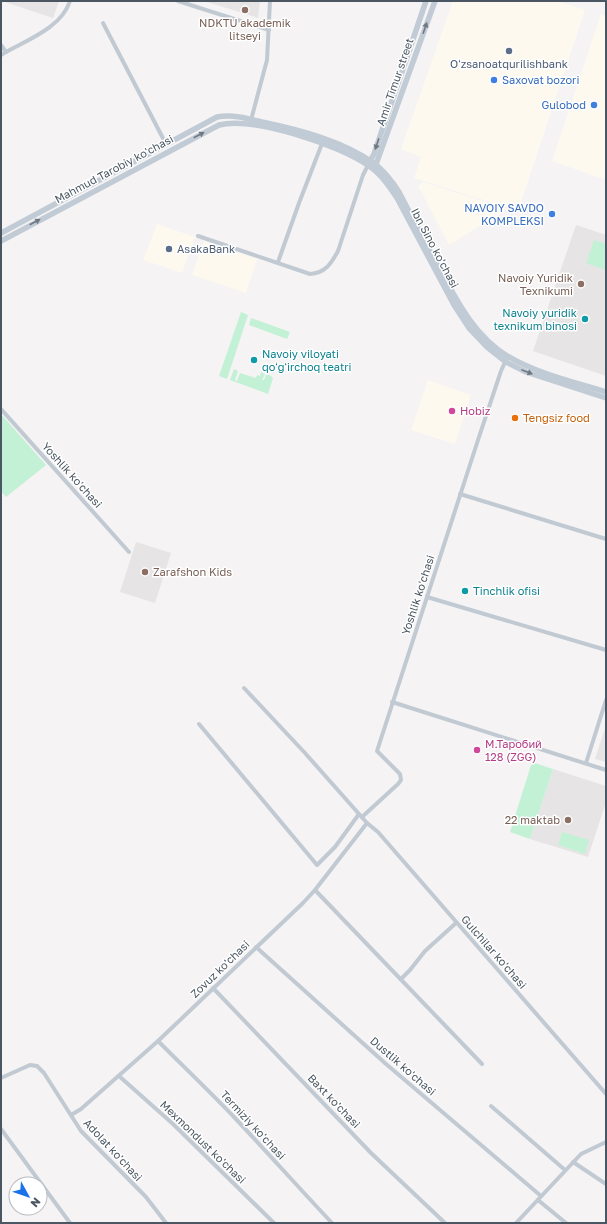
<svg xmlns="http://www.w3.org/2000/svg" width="607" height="1224" font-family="'Golos Text',sans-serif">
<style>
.commercial{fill:#fdf9ef}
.education{fill:#e6e4e5}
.green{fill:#c3f1d5}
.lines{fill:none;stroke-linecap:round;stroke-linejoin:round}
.minor{stroke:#c1cad2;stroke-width:4}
.secondary{stroke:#c1cbd6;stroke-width:5.5}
.oneway{fill:#6e7984}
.education-dot{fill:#8d6e63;stroke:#fff;stroke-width:1.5}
.service-dot{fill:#5c6f8a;stroke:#fff;stroke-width:1.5}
.shop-dot{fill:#3f7fe0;stroke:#fff;stroke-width:1.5}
.culture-dot{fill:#0f9aa8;stroke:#fff;stroke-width:1.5}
.hotel-dot{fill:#d1479c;stroke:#fff;stroke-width:1.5}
.food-dot{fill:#e8710a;stroke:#fff;stroke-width:1.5}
.labels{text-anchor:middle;stroke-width:3;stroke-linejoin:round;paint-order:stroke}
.education-label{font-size:11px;fill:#785e54;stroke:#fff;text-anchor:end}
.service-label{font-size:11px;fill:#4e5e75;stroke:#fff}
.shop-label{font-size:11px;fill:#366cbe;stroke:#fff;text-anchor:end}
.street-label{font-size:11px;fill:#4a5661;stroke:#fff}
.culture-label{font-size:11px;fill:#0d838f;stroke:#fff;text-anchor:start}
.hotel-label{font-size:11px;fill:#b23c85;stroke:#fff;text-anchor:start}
.food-label{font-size:11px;fill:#c56008;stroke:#fff;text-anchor:start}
</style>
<rect width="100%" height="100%" fill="#f5f3f3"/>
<g class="commercial">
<path d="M453,1H557L585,10L518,211L414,178L421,157L401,149Z"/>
<path d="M601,14L606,15V180L552,161Z"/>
<path d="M423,182L508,209L449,245L418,186Z"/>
<path d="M157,224L195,237L182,273L143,260Z"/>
<path d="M204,241L257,259L246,293L192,275Z"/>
<path d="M428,380L471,395L455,444L411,430Z"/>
</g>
<g class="education">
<path d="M2,1H59L53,18Z"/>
<path d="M204,1H260L258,18Z"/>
<path d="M576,225L606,235V376L533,351Z"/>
<path d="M136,542L171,553L155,603L120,592Z"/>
<path d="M606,725V762L595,759Z"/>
<path d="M553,769L606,786V802L588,857L530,839Z"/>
</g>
<g class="green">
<path d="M594,240L606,244V270L586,263Z"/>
<path d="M241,312L248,315L227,379L219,376Z"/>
<path d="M251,318L290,332L287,339L249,325Z"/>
<path d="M234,369L238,371L235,380L237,381L240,373L256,378L257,375L260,376L261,372L265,374L262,380H264L267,373L273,378L268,394L230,380Z"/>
<path d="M1,414L46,465L6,497L1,491Z"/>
<path d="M532,762L553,769L530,839L510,832Z"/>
<path d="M562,832L589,840L585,854L558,845Z"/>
</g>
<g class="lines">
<g class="minor">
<path d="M178,1L269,30"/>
<path d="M103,23L166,144"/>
<path d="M1,45L6,52"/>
<path d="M1,55C24,41 61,29 70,1"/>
<path d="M251,120L267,60L270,1"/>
<path d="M198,236L310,274C325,273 331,264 338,251L363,175L368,165"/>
<path d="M278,262L299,203L323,141"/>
<path d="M1,409L129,552"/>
<path d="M460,494L606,539"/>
<path d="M427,597L606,650"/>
<path d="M244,688L305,753L367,823L378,832L606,1094"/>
<path d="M392,702L606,770"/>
<path d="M199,724L317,865L335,847L359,814"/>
<path d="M586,763L606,700"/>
<path d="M362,817L398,784L401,780L400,774L377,751L479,437L501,371L506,360"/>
<path d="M315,890L482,1064"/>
<path d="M256,947L386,1064L541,1196"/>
<path d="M401,979L410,970L425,951L456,923"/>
<path d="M213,988L371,1153L445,1223"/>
<path d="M158,1041C183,1066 209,1091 234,1117C267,1152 299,1188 332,1223"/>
<path d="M119,1076L173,1124L274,1223"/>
<path d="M1,1078L30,1065L37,1066L44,1073L81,1131L146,1197L166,1223"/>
<path d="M491,1106L565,1170"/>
<path d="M71,1115L81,1109L158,1041L303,903L315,890L367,823"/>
<path d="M1,1129L70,1223"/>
<path d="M573,1162L606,1184"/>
<path d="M538,1200L566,1223"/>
<path d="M516,1223L581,1154L606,1142"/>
</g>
<g class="secondary">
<path d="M369,163L374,154L426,1"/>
<path d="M375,167L435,1"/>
<path d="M1,233L217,117C232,114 246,118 262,122C300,130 343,141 375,164C385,172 392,181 399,192C411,215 423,239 436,262C455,297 473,336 509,357C538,374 574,382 606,392"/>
<path d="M1,241L219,125C253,116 340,145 369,166C381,174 389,186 397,198L454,305L469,328L487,347L506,362L526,372L606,398"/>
</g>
</g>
<defs><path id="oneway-solid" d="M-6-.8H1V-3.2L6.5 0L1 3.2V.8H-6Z"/></defs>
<g class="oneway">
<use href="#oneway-solid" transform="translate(425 28) rotate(-71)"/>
<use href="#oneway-solid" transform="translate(199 135) rotate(-28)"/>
<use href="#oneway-solid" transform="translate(377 144) rotate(109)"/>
<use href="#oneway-solid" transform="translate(35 222) rotate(-28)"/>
<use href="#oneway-solid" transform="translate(527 372) rotate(21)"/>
</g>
<g class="education-dot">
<circle cx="245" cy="10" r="4"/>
<circle cx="581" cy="284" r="4"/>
<circle cx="145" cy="572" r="4"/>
<circle cx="568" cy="820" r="4"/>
</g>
<g class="service-dot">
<circle cx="509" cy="51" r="4"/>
<circle cx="169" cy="249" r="4"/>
</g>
<g class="shop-dot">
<circle cx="494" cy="80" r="4"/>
<circle cx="594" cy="105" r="4"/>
<circle cx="552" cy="214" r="4"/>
</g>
<g class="culture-dot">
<circle cx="585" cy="319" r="4"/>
<circle cx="254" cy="360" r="4"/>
<circle cx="465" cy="591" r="4"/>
</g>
<g class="hotel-dot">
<circle cx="452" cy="411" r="4"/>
<circle cx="477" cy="750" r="4"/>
</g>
<circle class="food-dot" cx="515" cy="418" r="4"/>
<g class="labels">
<g class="education-label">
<text x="245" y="27" text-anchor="middle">NDKTU akademik<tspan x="245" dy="13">litseyi</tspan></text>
<text x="573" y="282">Navoiy Yuridik<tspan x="573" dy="13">Texnikumi</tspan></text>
<text x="153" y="576" text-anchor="start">Zarafshon Kids</text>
<text x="560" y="824">22 maktab</text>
</g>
<g class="service-label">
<text x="509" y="68">Oʻzsanoatqurilishbank</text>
<text x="177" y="253" text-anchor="start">AsakaBank</text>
</g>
<g class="shop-label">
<text x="502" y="84" text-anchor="start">Saxovat bozori</text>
<text x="586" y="109">Gulobod</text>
<text x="544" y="212">NAVOIY SAVDO<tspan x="544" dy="13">KOMPLEKSI</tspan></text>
</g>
<g class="street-label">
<text transform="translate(395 82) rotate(-71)" y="4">Amir Timur street</text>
<text transform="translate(114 169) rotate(-28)" y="4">Mahmud Tarobiy ko'chasi</text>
<text transform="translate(435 248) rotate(62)" y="4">Ibn Sino ko'chasi</text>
<text transform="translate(72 475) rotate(48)" y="4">Yoshlik ko'chasi</text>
<text transform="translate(418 595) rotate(-72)" y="4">Yoshlik ko'chasi</text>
<text transform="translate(494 952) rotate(49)" y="4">Gulchilar ko'chasi</text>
<text transform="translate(220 969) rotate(-44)" y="4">Zovuz ko'chasi</text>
<text transform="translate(403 1066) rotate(41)" y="4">Dustlik ko'chasi</text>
<text transform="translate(334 1101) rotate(46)" y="4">Baxt ko'chasi</text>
<text transform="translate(253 1125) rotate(47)" y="4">Termiziy ko'chasi</text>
<text transform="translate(203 1142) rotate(44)" y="4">Mexmondust ko'chasi</text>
<text transform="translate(113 1150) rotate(47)" y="4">Adolat ko'chasi</text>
</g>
<g class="culture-label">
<text x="577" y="317" text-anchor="end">Navoiy yuridik<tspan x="577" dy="13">texnikum binosi</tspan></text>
<text x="262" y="358">Navoiy viloyati<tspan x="262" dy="13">qoʻgʻirchoq teatri</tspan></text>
<text x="473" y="595">Tinchlik ofisi</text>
</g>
<g class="hotel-label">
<text x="460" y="415">Hobiz</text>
<text x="485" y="748">М.Таробий<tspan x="485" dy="13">128 (ZGG)</tspan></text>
</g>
<g class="food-label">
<text x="523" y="422">Tengsiz food</text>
</g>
</g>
<rect width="607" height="1224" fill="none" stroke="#4a5661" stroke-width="4"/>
<g transform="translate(28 1196) rotate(130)"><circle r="19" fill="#ffffff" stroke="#b7bbc0"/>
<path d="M0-3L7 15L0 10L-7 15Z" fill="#1a73e8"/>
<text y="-6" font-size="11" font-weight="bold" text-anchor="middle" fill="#4a5661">N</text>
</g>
</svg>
